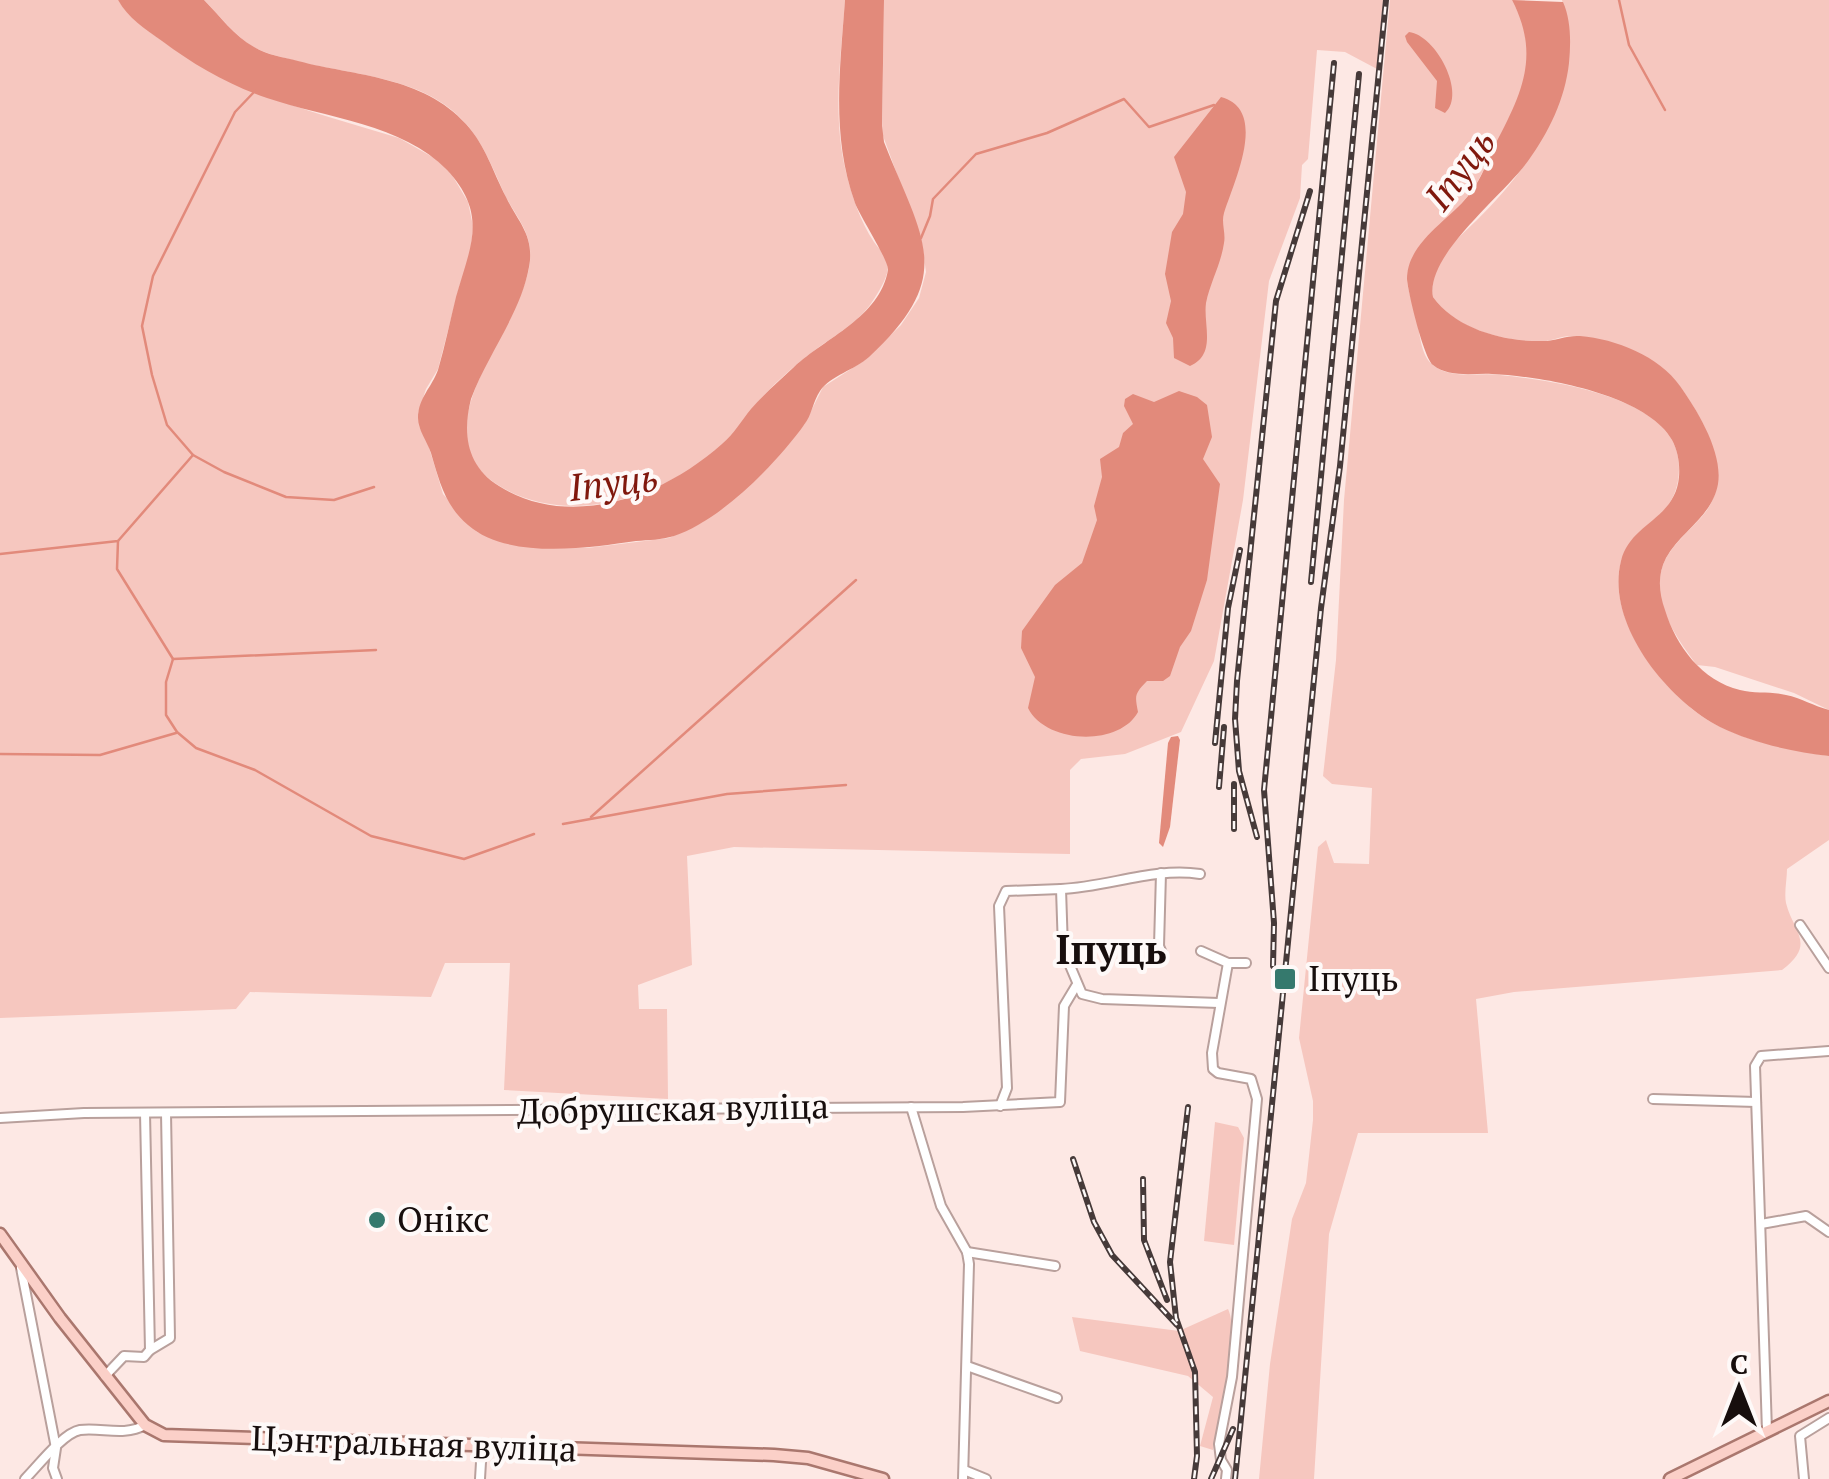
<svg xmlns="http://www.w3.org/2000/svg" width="1829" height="1479" font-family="'PT Serif',serif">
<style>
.green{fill:#f6c7bf}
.water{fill:#e28a7b}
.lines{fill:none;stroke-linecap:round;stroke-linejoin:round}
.stream{stroke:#e28a7b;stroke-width:2.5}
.minor-casing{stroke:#b9a09c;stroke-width:12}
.major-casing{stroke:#aa776e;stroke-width:15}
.minor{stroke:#fff;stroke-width:8}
.major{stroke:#fbd0c8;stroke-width:10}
.rail-casing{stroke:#463a39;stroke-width:6}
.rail{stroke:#fef9f8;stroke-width:2.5;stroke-dasharray:8;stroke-linecap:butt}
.poi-dot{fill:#35796d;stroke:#fef9f8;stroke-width:4}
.labels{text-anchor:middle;stroke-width:8;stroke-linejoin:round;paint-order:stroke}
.poi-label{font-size:35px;fill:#170e0d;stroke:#fef9f8;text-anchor:start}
.street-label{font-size:35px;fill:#170e0d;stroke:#fef9f8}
.water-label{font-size:38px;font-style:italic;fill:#80180d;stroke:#fef9f8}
.quarter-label{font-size:40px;font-weight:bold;fill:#170e0d;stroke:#fef9f8}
</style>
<rect width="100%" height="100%" fill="#fde8e4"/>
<g class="green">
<path d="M0,0H118C128,16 142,26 157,37C229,92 314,112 399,138L436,159L452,175L468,202L473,226L470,259L460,284L438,369L426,389L418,413L419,426L428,444L443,494L477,532L512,544L587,548L669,538L703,522L731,500L804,425L823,387L865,360L901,325L919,298L926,272L922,243L882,133L884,0H1383L1377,69L1345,52L1317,50L1308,159L1302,165L1300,198L1269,281L1243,500L1214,661L1181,732L1125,754L1081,759L1070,770V854L734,847L687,856L692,965L638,985L639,1009H667L668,1099L504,1090L510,963H445L431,997L250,992L236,1009L0,1018Z"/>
<path d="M204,0H845C841,58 832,115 846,172C852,196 860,221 874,242C880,250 888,258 888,268C887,279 878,293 872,302C859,322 834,336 815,350C787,371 760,396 740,425C713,464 646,498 599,504C564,509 528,504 498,485C413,431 524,327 530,261C533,232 515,216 504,193C493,169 485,147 468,126C427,76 355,76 296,61C282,57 266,54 253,47C234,35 220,16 204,0Z"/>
<path d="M1390,0H1512C1519,14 1526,28 1528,44C1533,91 1497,143 1477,183C1458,214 1426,231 1410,265C1402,282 1413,300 1416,316C1420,332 1420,355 1433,365C1451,380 1479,372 1500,375C1548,380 1646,394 1672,440C1677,449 1679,459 1679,469C1678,523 1633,519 1621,562C1605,619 1666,697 1713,723C1748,742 1790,750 1829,756V840L1787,869C1787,879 1784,893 1786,903C1793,932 1817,944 1782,970L1514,992L1476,999L1488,1133H1358L1329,1234L1314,1479H1259L1270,1364L1292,1219L1306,1183L1313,1120V1101L1299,1038L1318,847L1326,840L1334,863L1369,864L1372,788L1332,784L1323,776L1336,660L1344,500Z"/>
<path d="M1562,0H1829V710L1794,693L1715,667L1697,665C1677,639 1651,602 1662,568C1669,546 1690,531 1704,514C1735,477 1705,421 1681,388C1661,360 1634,353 1603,344C1594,341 1583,336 1573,336C1563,335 1553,341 1543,341C1505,342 1456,330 1433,297C1428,264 1456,240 1477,220C1537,160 1586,87 1562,0Z"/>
<path d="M1215,1122L1238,1127L1244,1138L1234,1245L1204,1241Z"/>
<path d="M1228,1309C1241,1336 1219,1419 1213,1450L1200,1446L1213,1397L1188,1376L1080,1351L1072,1317L1179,1331Z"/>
</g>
<g class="water">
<path d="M118,0H204C220,16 234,36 254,47C267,55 283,57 298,61C355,76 423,76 466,124C486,146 493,172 506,197C518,222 535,236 529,267C521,313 487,355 471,399C462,434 467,466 499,486C571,531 664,496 722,444C734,434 741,421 751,409C764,394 780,380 794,367C825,338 880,317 888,270C889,261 861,218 855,203C831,136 840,70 845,0H884L882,126L884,142C922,239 958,275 869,357C855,370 831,375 820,391C813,401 812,415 804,425C776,464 720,521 674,536C661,540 649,540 636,541C588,548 508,560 468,525C445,506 439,480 431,453C427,441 418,430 418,418C418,398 432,387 438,370C445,346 450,321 456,297C470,247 489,215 447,170C403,124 326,118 267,98C229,85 194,65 162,41C145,29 128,18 118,0Z"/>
<path d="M1512,0L1563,2C1571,20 1571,42 1569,63C1565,99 1549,132 1528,161C1503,196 1425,255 1433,297C1456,329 1504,342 1543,341C1556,341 1567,335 1580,336C1616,339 1659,356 1680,386C1698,411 1723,453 1718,484C1712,517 1681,531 1666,558C1657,575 1659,593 1665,610C1676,646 1702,681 1740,690C1755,694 1771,691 1786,695C1801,698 1814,706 1829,710V756C1793,752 1753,743 1720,727C1667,700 1605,623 1621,561C1630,523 1675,520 1679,477C1680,464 1678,451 1672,440C1646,394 1540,376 1492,374C1473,373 1449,378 1433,365C1424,358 1408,293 1407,279C1407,243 1448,221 1468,196C1479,183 1486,165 1493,149C1520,96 1542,58 1512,0Z"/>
<path d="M1409,32C1436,35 1467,94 1445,113L1435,108L1437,81L1407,42L1405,36Z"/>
<path d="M1221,97C1269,110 1234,181 1224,213C1221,223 1226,233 1224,243C1221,264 1210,283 1206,303C1203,325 1217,354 1190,366L1174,358L1173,338L1166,323L1171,301L1165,274L1172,232L1183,214L1186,192L1174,157Z"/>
<path d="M1179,391L1197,397L1207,405L1212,437L1203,459L1220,484L1207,580L1191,631L1180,647L1170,676L1163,681H1147C1134,694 1135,696 1138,712C1119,747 1046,744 1028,708L1035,677L1021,648L1022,631L1055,585L1082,563L1097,520L1094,506L1102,477L1100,459L1119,447L1123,433L1133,424L1124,406L1125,399L1133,394L1154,402Z"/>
<path d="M1178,736L1180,740L1170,827L1163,847L1159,843L1168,743L1171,737Z"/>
</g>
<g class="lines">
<g class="stream">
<path d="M1619,0L1629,45L1665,110"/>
<path d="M255,91L235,112L153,276L142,326L152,375L167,425L193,455L224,472L286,497L334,500L374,487"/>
<path d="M921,238L930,216L933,199L976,154L1047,133L1124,99L1149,127L1214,105"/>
<path d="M118,541L117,569L173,659L376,650"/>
<path d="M0,554L118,541L193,455"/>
<path d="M173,659L166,682V715L177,732L196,748L255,770L371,836L464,859L534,834"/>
<path d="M0,754L100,755L176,733"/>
<path d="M591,817L856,580"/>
<path d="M563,824L727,794L846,785"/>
</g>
<g class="minor-casing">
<g id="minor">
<path d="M1161,873L1159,946L1162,953"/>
<path d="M1061,889C1108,887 1154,867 1200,874"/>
<path d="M1800,925L1829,968"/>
<path d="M1201,951L1228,963L1212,1053L1213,1069L1218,1073L1251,1079L1257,1099L1232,1377L1219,1444L1221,1460L1227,1470L1226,1479"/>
<path d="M1228,963H1246"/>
<path d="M1653,1099L1756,1102"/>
<path d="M1000,1106L1007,1088L999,906L1006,891L1061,889L1063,949L1082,994L1102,999L1219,1003"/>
<path d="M911,1107L941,1206L967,1252L969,1264L963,1479"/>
<path d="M0,1118L84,1113L963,1107L1060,1102L1064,1006L1076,986"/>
<path d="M1761,1224L1806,1216L1829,1232"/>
<path d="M967,1252L1055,1266"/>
<path d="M21,1268L56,1448L53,1468L57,1479"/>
<path d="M150,1350L170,1338L166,1113"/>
<path d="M967,1366L1057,1398"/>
<path d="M105,1376L124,1356L144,1357L150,1350L145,1113"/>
<path d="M1767,1431L1755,1066L1761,1056L1829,1051"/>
<path d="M964,1470L986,1479"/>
<path d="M25,1479C38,1466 63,1433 80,1430C102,1427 123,1437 145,1425"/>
<path d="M480,1479L482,1445"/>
<path d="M1804,1479L1800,1436L1829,1418"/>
</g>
</g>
<g class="major-casing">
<g id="major">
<path d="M0,1234L60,1318L145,1425L164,1435L774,1455L808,1458L883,1479"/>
<path d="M1670,1479L1829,1401"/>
</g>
</g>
<use href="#minor" class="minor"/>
<use href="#major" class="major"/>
<g class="rail-casing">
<g id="rail">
<path d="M1311,582L1359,74"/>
<path d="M1215,743L1228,608L1240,550"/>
<path d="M1219,787L1224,727"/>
<path d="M1234,829V784"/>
<path d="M1257,837L1239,771L1235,719L1237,681L1276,301L1310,191"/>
<path d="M1273,966L1274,923L1264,790L1334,63"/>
<path d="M1188,1107L1170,1262L1176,1318L1195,1372L1197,1456L1194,1479"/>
<path d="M1073,1159L1094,1222L1112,1255L1177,1325"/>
<path d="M1143,1179L1144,1240L1167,1300"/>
<path d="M1211,1479L1233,1429"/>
<path d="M1235,1479L1321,608L1340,466L1386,0"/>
</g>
</g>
<use href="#rail" class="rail"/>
</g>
<g class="poi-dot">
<rect x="1273" y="967" width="24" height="24" rx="5"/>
<circle cx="377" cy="1220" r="10"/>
</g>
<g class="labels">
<g class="poi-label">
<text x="1308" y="991">Іпуць</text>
<text x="397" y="1232">Онікс</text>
</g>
<g class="street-label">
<text transform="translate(673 1109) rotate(-1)" y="12">Добрушская вуліца</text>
<text transform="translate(414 1444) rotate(2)" y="12">Цэнтральная вуліца</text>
</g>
<g class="water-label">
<text transform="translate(1460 170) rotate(-53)" y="13">Іпуць</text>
<text transform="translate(613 483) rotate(-7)" y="13">Іпуць</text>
</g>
<g class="quarter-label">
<text x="1111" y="964">Іпуць</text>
</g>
</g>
<g transform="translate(1739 1389)" stroke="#fef9f8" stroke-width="8" paint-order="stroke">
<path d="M0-8L18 38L0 25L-18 38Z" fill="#170e0d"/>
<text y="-15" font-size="28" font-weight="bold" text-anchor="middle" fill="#170e0d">С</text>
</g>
</svg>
